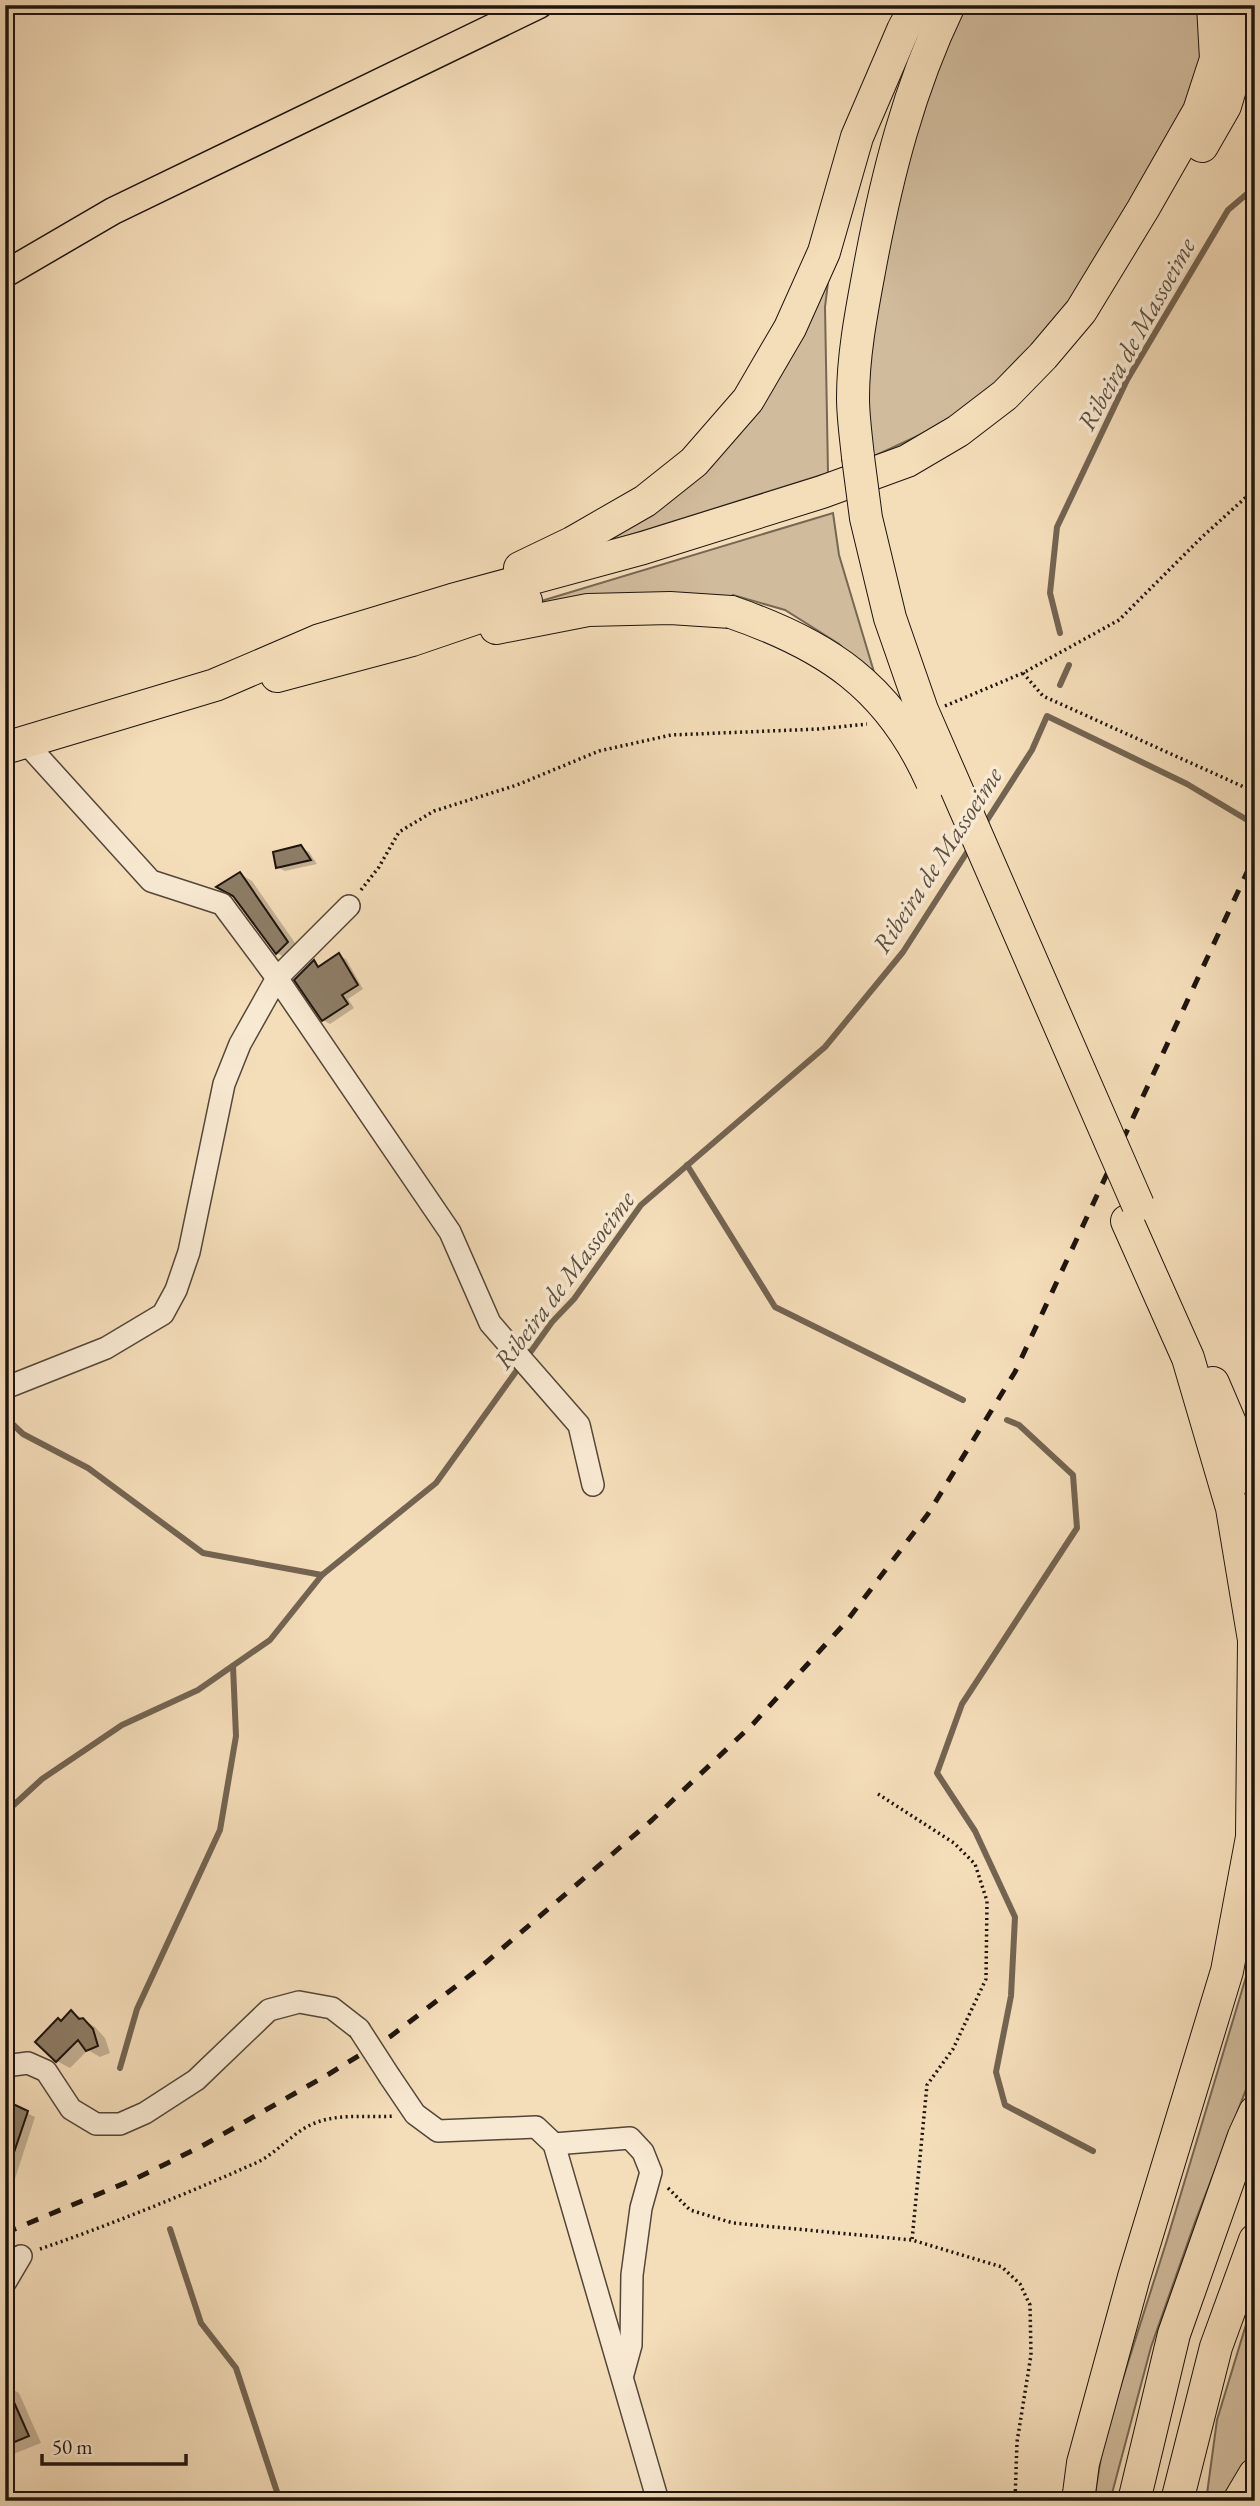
<svg xmlns="http://www.w3.org/2000/svg" width="1260" height="2506" font-family="'EB Garamond',serif">
<style>
.green{fill:#d0bb9c;stroke:#776854;stroke-width:2}
.shadow{fill:#0003}
.lines{fill:none;stroke-linecap:round;stroke-linejoin:round}
.stream{stroke:#736451;stroke-width:6}
.building{fill:#8d7d66;stroke:#1e140d;stroke-width:2}
.minor-casing{stroke:#544638;stroke-width:24}
.major-casing{stroke:#1e140d;stroke-width:29}
.highway-casing{stroke:#1e140d;stroke-width:34}
.path{stroke:#1e140d;stroke-width:3.5;stroke-dasharray:2 3.5;stroke-linecap:butt}
.minor{stroke:#f8e9d2;stroke-width:21}
.major{stroke:#f4ddb9;stroke-width:26}
.highway{stroke:#f4ddb9;stroke-width:32}
.rail{stroke:#1e140d;stroke-width:5;stroke-dasharray:12 12;stroke-linecap:butt}
.minor-bridge-casing{stroke:#544638;stroke-width:24;stroke-linecap:butt}
.highway-bridge-casing{stroke:#1e140d;stroke-width:34;stroke-linecap:butt}
.minor-bridge{stroke:#f8e9d2;stroke-width:21}
.highway-bridge{stroke:#f4ddb9;stroke-width:32}
.labels{text-anchor:middle;stroke-width:7;stroke-linejoin:round;paint-order:stroke}
.water-label{font-size:26px;font-style:italic;fill:#5d5040;stroke:#f8e9d2}
</style>
<rect width="100%" height="100%" fill="#f4ddb9"/>
<filter id="stains"><feTurbulence type="fractalNoise" baseFrequency=".00286" numOctaves="4"/><feColorMatrix values="0 0 0 0 .2 0 0 0 0 .09 0 0 0 0 .02 0 0 0 .5 -.17"/></filter>
<radialGradient id="worn" r=".72"><stop offset=".6" stop-color="#630" stop-opacity="0"/><stop offset="1" stop-color="#630" stop-opacity=".3"/></radialGradient>
<g class="green">
<path d="M960,5H1198L1204,51L1184,116L1061,316L1002,380L939,426L868,459L863,393L883,245L916,106Z"/>
<path d="M831,258L825,307L828,473L563,556L682,481Z"/>
<path d="M833,513L839,555L877,682L839,644L785,610L733,595L732,601L528,605Z"/>
<path d="M1255,1947V2066L1195,2222L1151,2347L1110,2501H1094L1104,2438L1167,2240Z"/>
<path d="M1255,2295V2454L1225,2501H1206L1217,2420Z"/>
</g>
<g class="shadow">
<path d="M300,847L309,852L317,864L285,871L277,867Z"/>
<path d="M240,874L252,881L300,950L289,960L277,953Z"/>
<path d="M339,956L346,959L363,989L348,999L354,1008L330,1024L323,1020L314,963L321,967Z"/>
<path d="M72,2012L95,2027L105,2038L110,2053L100,2057L88,2050L70,2068L57,2061L38,2042Z"/>
<path d="M27,2113L35,2117L11,2191L5,2189V2133Z"/>
<path d="M6,2386L19,2393L41,2443L6,2457Z"/>
</g>
<g class="lines">
<g class="stream">
<path d="M1060,633L1050,593L1057,527L1127,380L1228,210L1255,187"/>
<path d="M1060,685L1069,665"/>
<path d="M984,825L1032,750L1047,716L1187,784L1249,821"/>
<path d="M687,1165L775,1307L963,1400"/>
<path d="M527,1357L552,1322L574,1299L641,1205L825,1047L903,952L971,846"/>
<path d="M5,1417L23,1434L88,1468L203,1553L322,1575L436,1483L520,1366"/>
<path d="M1007,1420L1019,1425L1073,1475L1077,1528L962,1704L937,1773L975,1831L1015,1917L1011,1996L996,2072L1005,2105L1093,2151"/>
<path d="M5,1813L42,1779L122,1725L198,1690L270,1640L322,1575"/>
<path d="M120,2068L137,2009L220,1830L236,1736L233,1666"/>
<path d="M170,2229L201,2323L236,2368L280,2501"/>
</g>
</g>
<g class="building">
<path d="M301,845L311,860L276,868L273,852Z"/>
<path d="M240,872L288,942L276,954L233,896L216,887Z"/>
<path d="M339,953L358,985L342,995L348,1004L322,1021L294,980L314,960L318,967Z"/>
<path d="M71,2010L79,2019L83,2018L93,2029L98,2046L86,2051L78,2040L56,2062L35,2042L58,2018L61,2021Z"/>
<path d="M13,2104L28,2111L8,2170H5V2127Z"/>
<path d="M5,2382L29,2436L5,2446Z"/>
</g>
<g class="lines">
<g class="minor-casing">
<g id="minor">
<path d="M26,743L151,881L222,904L277,978L450,1232L490,1323L579,1425L593,1485"/>
<path d="M5,1388L106,1348L163,1314L176,1290L189,1252L224,1084L240,1044L277,978L349,906"/>
<path d="M5,2066L28,2063L46,2071L71,2109L96,2124H120L145,2113L196,2080L269,2010L299,2002L332,2008L359,2029"/>
<path d="M390,2077L415,2114L438,2131L536,2127L554,2144L658,2501"/>
<path d="M554,2144L630,2138L643,2152L651,2172L641,2208L632,2275L631,2345L623,2374"/>
<path d="M5,2283L21,2256"/>
</g>
</g>
<g class="major-casing">
<path id="major" d="M5,274L113,211L539,5"/>
</g>
<g class="highway-casing">
<g id="highway">
<path d="M1202,146L1225,106L1238,62L1245,5"/>
<path d="M858,457C856,437 853,417 853,398C853,354 862,309 870,266C887,175 909,88 949,5"/>
<path d="M520,568L572,543L645,501L694,462L748,400L790,328L824,252L857,137L903,30L916,5"/>
<path d="M496,628L588,610L670,608L731,612"/>
<path d="M277,676L412,640L526,601"/>
<path d="M5,748L215,685L320,640L452,600L643,548L822,492L907,461L958,431L1005,395L1043,356L1081,311L1143,209L1199,111L1216,59L1213,5"/>
<path d="M1213,1383L1255,1481"/>
<path d="M1078,2501L1083,2463L1134,2277L1227,1971L1252,1837L1254,1640L1232,1508L1188,1358L1127,1221"/>
<path d="M1134,2501L1174,2334L1244,2136L1255,2112"/>
<path d="M1177,2501L1216,2347L1255,2240"/>
<path d="M1239,2501L1255,2474"/>
</g>
</g>
<g class="path">
<path d="M1023,673L1043,696L1255,792"/>
<path d="M945,706L1023,673L1119,620L1202,537L1255,489"/>
<path d="M361,890L379,867L399,832L434,811L517,785L599,751L671,735L819,729L867,724"/>
<path d="M878,1794L954,1843L975,1864L987,1901L986,1979L953,2049L927,2085L912,2240"/>
<path d="M668,2188L690,2210L733,2223L912,2240L1002,2267L1020,2284L1030,2305L1031,2355L1017,2442L1015,2501"/>
<path d="M40,2249C113,2224 186,2194 258,2162C278,2152 294,2131 315,2123C340,2113 367,2118 394,2116"/>
</g>
<use href="#minor" class="minor"/>
<use href="#major" class="major"/>
<use href="#highway" class="highway"/>
<path class="rail" d="M5,2233L137,2178L202,2146L329,2074L391,2036L477,1970L652,1820L753,1724L846,1622L928,1514L1015,1372L1255,855"/>
<g class="minor-bridge-casing">
<path id="minor-bridge" d="M359,2029L390,2077"/>
</g>
<g class="highway-bridge-casing">
<g id="highway-bridge">
<path d="M858,457L866,518L890,618L922,710L1138,1205"/>
<path d="M731,612C827,645 890,687 932,782"/>
</g>
</g>
<use href="#minor-bridge" class="minor-bridge"/>
<use href="#highway-bridge" class="highway-bridge"/>
</g>
<g class="labels">
<g class="water-label">
<text transform="translate(1136 334) rotate(-61)" y="9">Ribeira de Massoeime</text>
<text transform="translate(937 860) rotate(-57)" y="9">Ribeira de Massoeime</text>
<text transform="translate(564 1280) rotate(-53)" y="9">Ribeira de Massoeime</text>
</g>
</g>
<rect width="1260" height="2506" fill="none" stroke="#f4ddb9" stroke-width="28"/>
<rect x="7" y="7" width="1246" height="2492" fill="none" stroke="#1e140d" stroke-width="3.5"/>
<rect x="14" y="14" width="1232" height="2478" fill="none" stroke="#1e140d" stroke-width="2"/>
<path d="M42 2454v10h144v-10" fill="none" stroke="#1e140d" stroke-width="3.5"/>
<text x="52" y="2454" font-size="21" fill="#1e140d" stroke="#f8e9d2" stroke-width="5" paint-order="stroke">50 m</text>
<rect width="100%" height="100%" filter="url(#stains)"/>
<rect width="100%" height="100%" fill="url(#worn)"/>
</svg>
